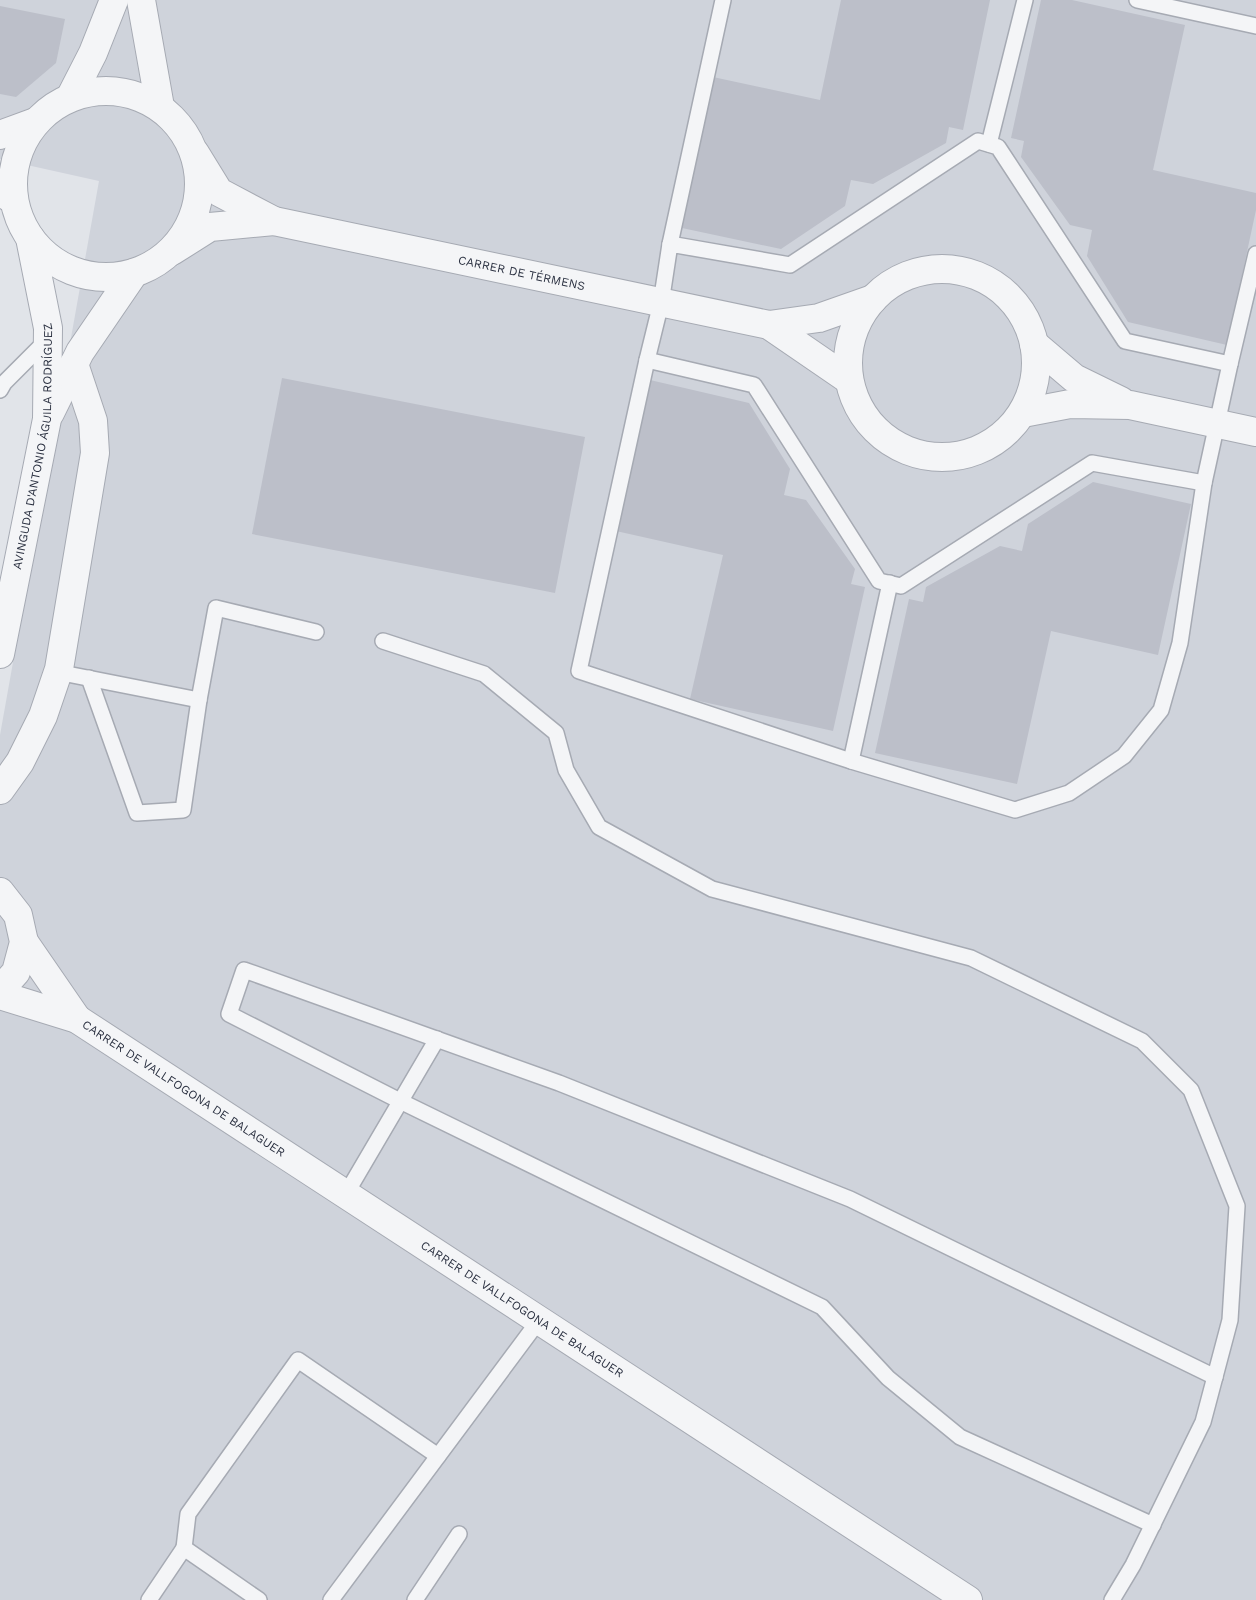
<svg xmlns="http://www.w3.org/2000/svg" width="1256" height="1600" font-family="'Work Sans',sans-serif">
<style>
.built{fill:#cfd3db}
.building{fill:#bcbfc9}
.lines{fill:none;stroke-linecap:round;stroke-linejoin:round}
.service-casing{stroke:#a6aab3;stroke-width:18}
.minor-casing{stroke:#a6aab3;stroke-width:30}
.tertiary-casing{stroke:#a6aab3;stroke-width:30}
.service{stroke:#f4f5f7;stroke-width:15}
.minor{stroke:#f4f5f7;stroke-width:28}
.tertiary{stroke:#f4f5f7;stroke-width:28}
.labels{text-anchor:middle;stroke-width:4;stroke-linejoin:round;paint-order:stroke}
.street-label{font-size:12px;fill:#2a3040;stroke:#f1f3f7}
</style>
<rect width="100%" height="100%" fill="#e1e4e9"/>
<path class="built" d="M0,0H1256V1600H0V735L99,181L0,159Z"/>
<g class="building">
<path d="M841,0H990L963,130L949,127L946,143L873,184L851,180L845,206L781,249L682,228L713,77L820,100Z"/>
<path d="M1041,0H1072L1185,25L1153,170L1256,193V210L1227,345L1128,322L1087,256L1092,230L1070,225L1021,157L1024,141L1011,138Z"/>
<path d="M0,6L65,19L56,63L16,97L0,94Z"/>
<path d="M282,378L585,437L555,593L252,534Z"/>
<path d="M650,380L749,403L790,469L784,495L806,500L855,569L851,584L865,587L833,731L690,699L723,555L616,531Z"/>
<path d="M1093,482L1191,504L1158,655L1051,631L1017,784L875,753L909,599L923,602L926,587L1000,546L1022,551L1028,524Z"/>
</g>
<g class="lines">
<g class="service-casing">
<g id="service">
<path d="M1137,0L1256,26"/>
<path d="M978,141L998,147L1125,341L1230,364L1204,483L1092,463L901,586L879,581L754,385L647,360L661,303L670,244L790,265Z"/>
<path d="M989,144L1025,0"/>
<path d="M670,244L723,0"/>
<path d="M647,360L579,671L851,761L1015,810L1069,793L1124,756L1161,710L1180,643L1204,483"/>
<path d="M1230,364L1256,254"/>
<path d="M0,390L4,383L47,340"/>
<path d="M383,641L484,674L556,733L566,770L599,827L712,889L971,958L1142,1041L1191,1090L1237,1206L1230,1320L1203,1422L1133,1565L1112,1600"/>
<path d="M57,672L199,700L216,608L316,632"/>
<path d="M89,678L137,813L183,810L199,700"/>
<path d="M851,761L890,583"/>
<path d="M346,1194L437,1039"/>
<path d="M1153,1525L960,1437L888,1378L822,1307L402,1102L229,1014L244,970L559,1083L850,1199L1215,1377"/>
<path d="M184,1548L188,1514L298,1360L438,1456"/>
<path d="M149,1600L184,1548L259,1600"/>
<path d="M331,1600L540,1319"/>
<path d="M415,1600L459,1534"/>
</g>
</g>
<g class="minor-casing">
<g id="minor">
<path d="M0,135L35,122"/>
<path id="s1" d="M195,153L219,192L274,221L769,325L819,318L873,299"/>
<path d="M0,192L14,200"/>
<path d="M172,251L210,227L274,221"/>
<circle cx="942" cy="363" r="94"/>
<path d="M769,325L849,380"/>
<path d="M1034,344L1074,378L1121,401"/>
<path d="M1023,413L1070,404L1130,405L1256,432"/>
<path d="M0,790L20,762L43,716L59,669L95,453L93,421L74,364"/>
<path d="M24,942L77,1019"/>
<path id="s2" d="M0,995L77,1019L968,1600"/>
</g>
</g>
<g class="tertiary-casing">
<g id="tertiary">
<path d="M141,0L160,107"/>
<circle cx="106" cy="184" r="93"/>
<path d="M71,96L93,53L114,0"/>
<path d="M50,413L80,352L134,273"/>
<path id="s3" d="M0,654L47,419L48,328L30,238"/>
<path d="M0,892L18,915L24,942L16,972L0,990"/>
</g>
</g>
<use href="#service" class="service"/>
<use href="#minor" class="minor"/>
<use href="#tertiary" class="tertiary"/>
</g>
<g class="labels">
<g class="street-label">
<text dy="4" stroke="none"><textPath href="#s1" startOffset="361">CARRER DE TÉRMENS</textPath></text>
<text dy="4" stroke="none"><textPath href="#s3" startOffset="211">AVINGUDA D'ANTONIO ÁGUILA RODRÍGUEZ</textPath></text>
<text dy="4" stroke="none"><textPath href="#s2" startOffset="208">CARRER DE VALLFOGONA DE BALAGUER</textPath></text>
<text dy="4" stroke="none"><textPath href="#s2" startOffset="612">CARRER DE VALLFOGONA DE BALAGUER</textPath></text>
</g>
</g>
</svg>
